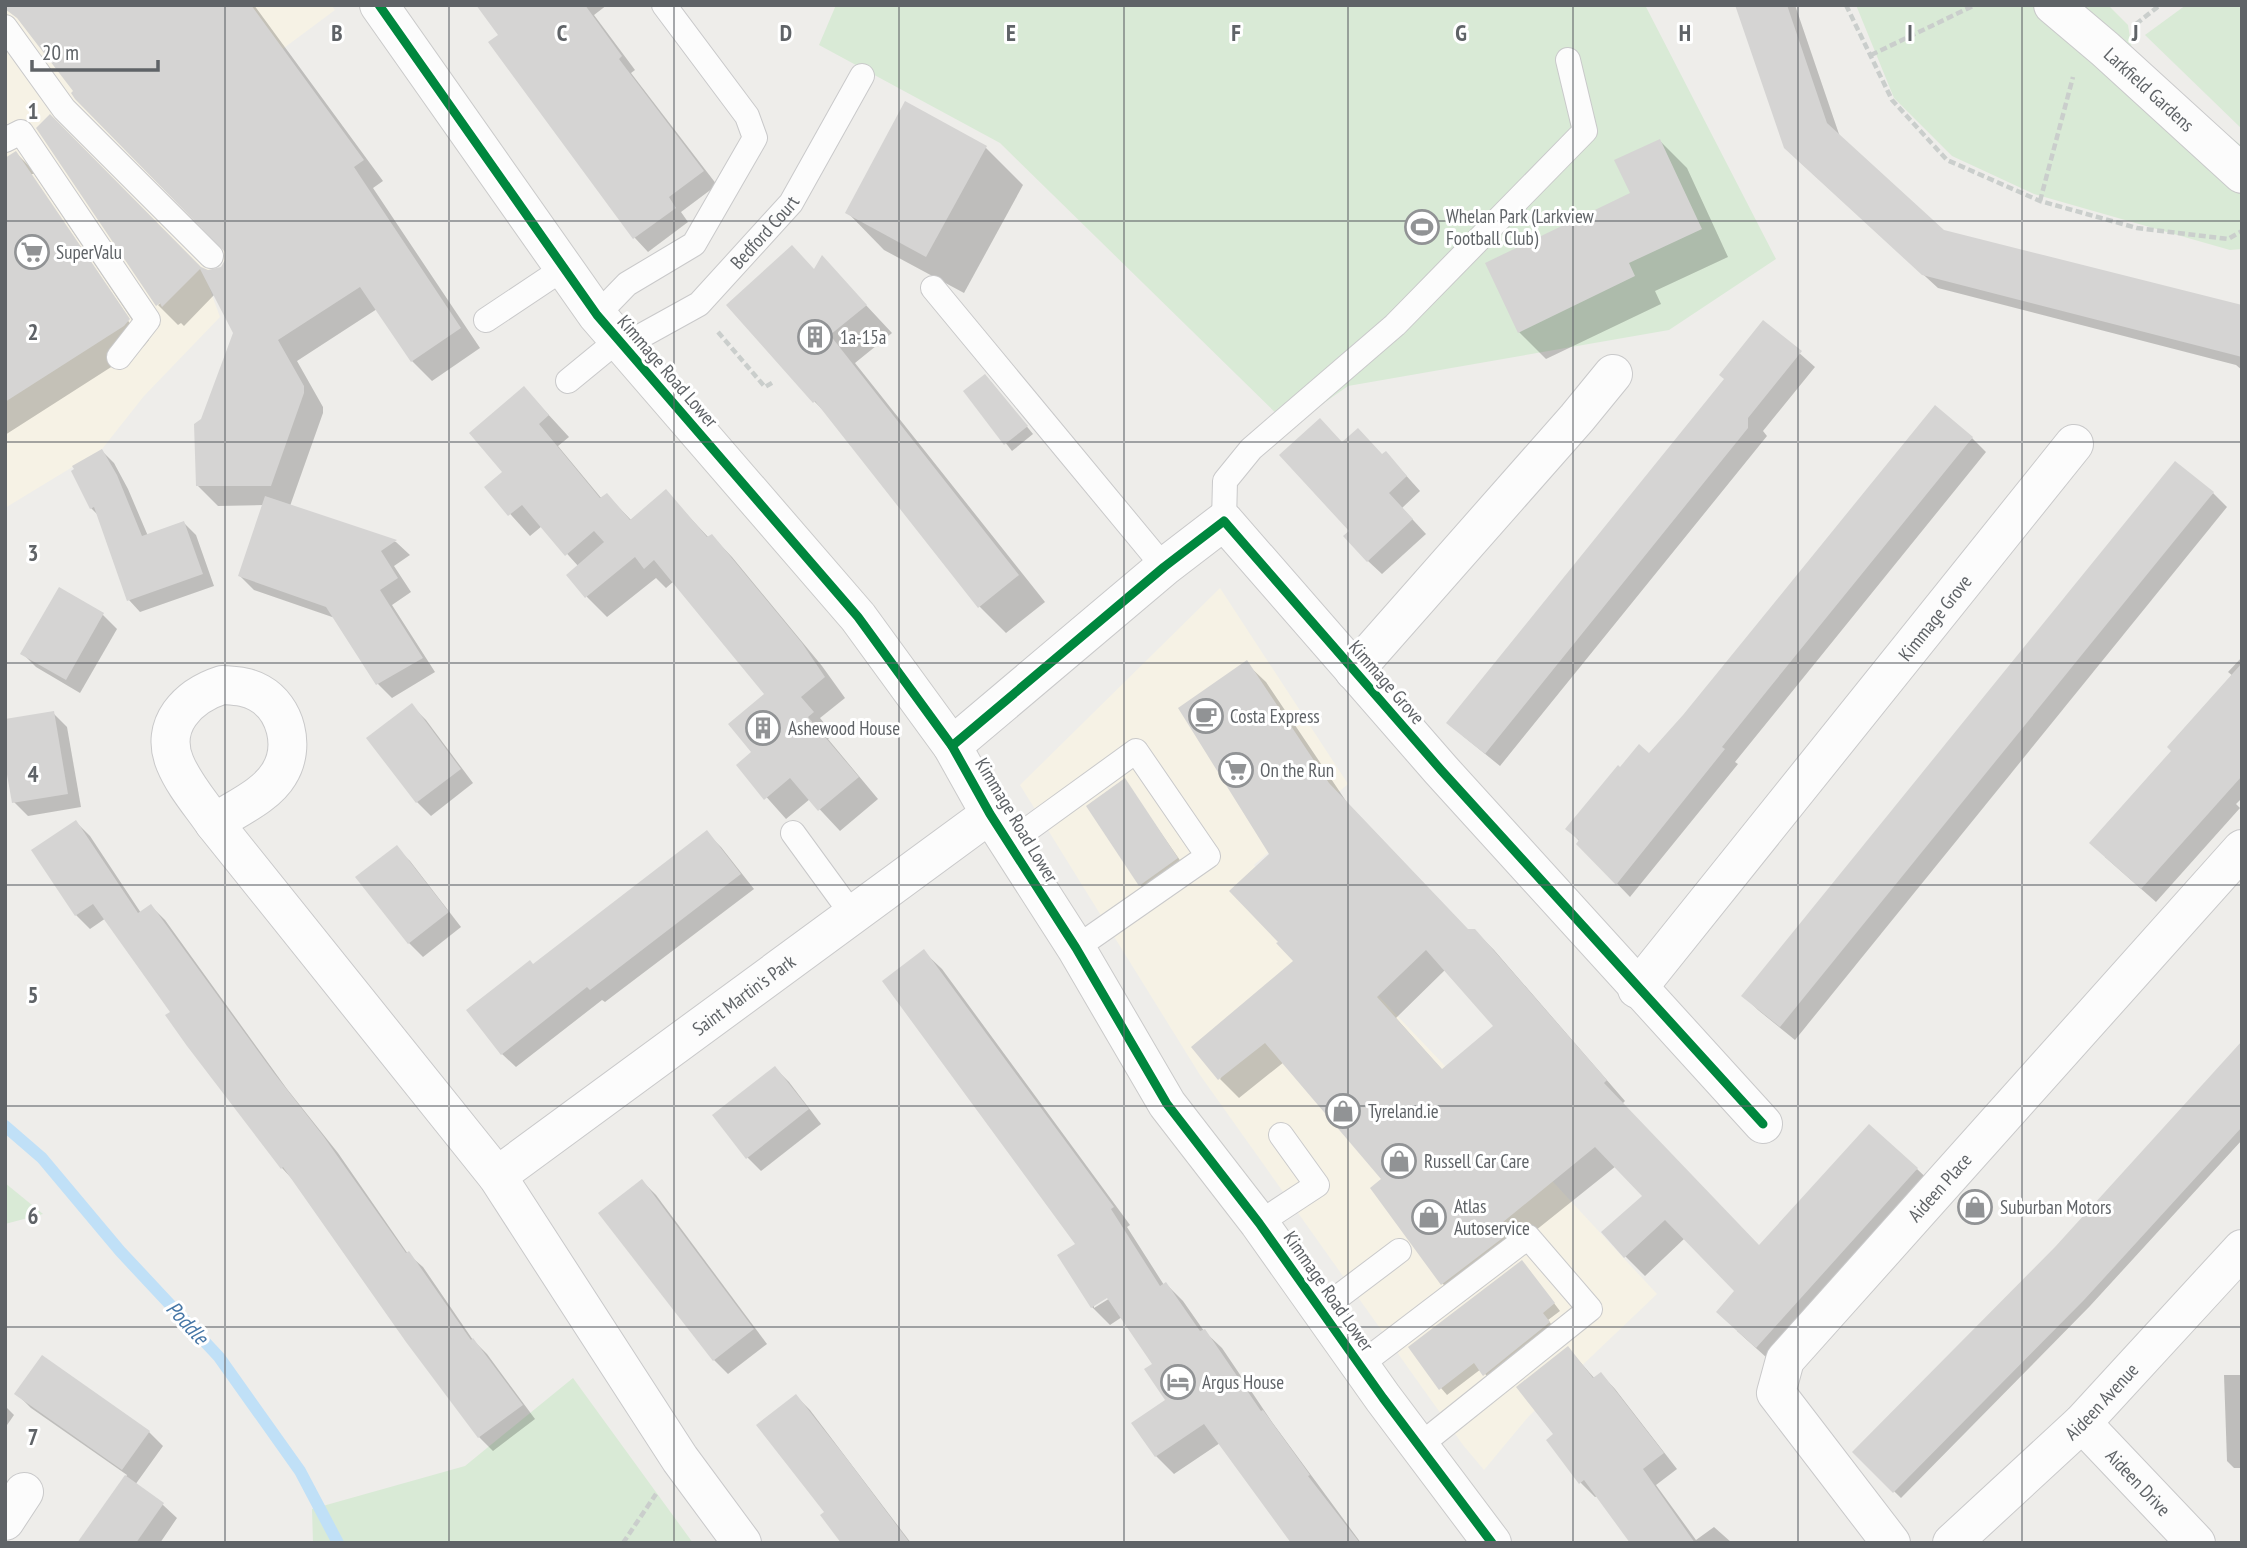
<svg xmlns="http://www.w3.org/2000/svg" width="2247" height="1548" font-family="'PT Sans Narrow',sans-serif">
<style>
.commercial{fill:#f6f2e5}
.green{fill:#d9ead6}
.shadow{fill:#0003;fill-rule:evenodd}
.lines{fill:none;stroke-linecap:round;stroke-linejoin:round}
.stream{stroke:#c0e0f7;stroke-width:12}
.building{fill:#d5d4d3;fill-rule:evenodd}
.service-casing{stroke:#c9c9ca;stroke-width:26}
.minor-casing{stroke:#c9c9ca;stroke-width:40}
.secondary-casing{stroke:#cacaca;stroke-width:40}
.path{stroke:#cacecc;stroke-width:4.5;stroke-dasharray:7 3.5;stroke-linecap:butt}
.service{stroke:#fcfcfc;stroke-width:24}
.minor{stroke:#fcfcfc;stroke-width:38}
.secondary{stroke:#fcfcfc;stroke-width:38}
.cycleway-casing{stroke:#fff;stroke-width:13}
.cycleway{stroke:#00873e;stroke-width:9}
.grid{fill:none;stroke:#5f6367;stroke-width:2;stroke-opacity:0.55}
.labels{text-anchor:middle;stroke-width:6;stroke-linejoin:round;paint-order:stroke}
.street-label{font-size:19px;fill:#5f6367;stroke:#fff}
.poi-label{font-size:19px;fill:#5f6367;stroke:#fff;text-anchor:start}
.water-label{font-size:21px;font-style:italic;fill:#4576a6;stroke:#fff}
.grid-label{font-size:23px;text-anchor:middle;font-weight:bold;fill:#5f6367;stroke:#fff;stroke-width:6;stroke-linejoin:round;paint-order:stroke}
</style>
<rect width="100%" height="100%" fill="#eeedea"/>
<g class="commercial">
<path d="M5,5H331L335,10L241,80L233,256L204,273L220,317L144,396L102,449L5,508Z"/>
<path d="M1220,588L1348,784L1254,865L1464,1086L1657,1294L1529,1416L1484,1470L1463,1445L1200,1075L1020,785Z"/>
</g>
<g class="green">
<path d="M836,5H1645L1776,259L1669,330L1348,386L1290,427L1000,143L819,45Z"/>
<path d="M1856,5H2108L2128,25L2132,50L2194,108L2242,146V249L2230,250L2034,194L1952,156L1894,98Z"/>
<path d="M2186,5H2242V129L2145,35Z"/>
<path d="M5,1183L43,1214L5,1224Z"/>
<path d="M573,1378L693,1543H313L312,1509L465,1466Z"/>
</g>
<g class="shadow">
<path d="M6,5H254L383,181L373,188L480,348L432,381L412,361L377,309L297,361L323,407V413L290,506L396,542L410,555L394,566L411,592L392,605L435,672L392,698L378,684L335,618L254,590L240,576L264,505L218,506L198,486L202,420L234,333L215,294L184,326L181,323L178,325L158,305L200,268L208,272L222,268L227,261V251L76,91L25,25Z"/>
<path d="M478,5H607L594,15L635,70L631,73L717,185L681,212L688,222L648,252L635,238L491,42L500,36Z"/>
<path d="M1737,5H1795L1840,137L1943,231L2242,307V370L2236,365L1938,288L1800,162Z"/>
<path d="M1660,141L1687,168L1728,257L1655,291L1661,304L1546,359L1519,332L1632,194Z"/>
<path d="M985,147L1023,185L964,293L884,250L847,212Z"/>
<path d="M16,153L36,173L149,340L144,346L5,435V161ZM29,174H34L136,326L133,328Z"/>
<path d="M822,258L892,333L855,363L1045,602L1006,633L979,606L828,415L814,401L815,270Z"/>
<path d="M1764,322L1815,367L1763,431L1767,436L1500,766L1463,736L1726,380Z"/>
<path d="M991,382L1033,434L1012,451L965,391Z"/>
<path d="M524,388L569,437L558,446L602,499L607,495L632,521L666,492L709,538L712,536L732,557L822,666L845,698L820,718L833,734L828,739L878,799L840,831L810,799L786,819L738,765L754,752L766,694L674,581L666,588L656,578L607,617L587,597L579,567L542,526L530,536L486,487L504,472Z"/>
<path d="M1972,438L1986,452L1735,762L1738,764L1630,897L1579,844L1580,842L1568,829L1620,770L1649,755Z"/>
<path d="M1343,444L1383,456L1386,453L1420,491L1402,508L1426,534L1382,574L1368,561L1351,531Z"/>
<path d="M102,451L114,463L128,489L148,536L184,523L196,535L214,586L140,612L129,600L98,515L91,508Z"/>
<path d="M2213,493L2227,507L1795,1040L1758,1010L1744,996Z"/>
<path d="M59,589L103,615L117,629L80,693L36,667L22,653Z"/>
<path d="M2242,657V798L2236,804L2240,808L2156,902L2105,857L2173,751L2233,676L2228,672Z"/>
<path d="M1246,663L1266,682L1348,804L1468,930H1474L1494,950L1625,1101L1622,1104L1759,1248L1917,1169L1937,1188L1777,1367L1737,1331L1736,1291L1685,1238L1645,1276L1625,1256L1645,1196L1616,1166L1515,1247L1522,1257L1462,1303L1442,1283L1384,1179L1284,1062L1239,1098L1220,1079L1296,961L1271,854ZM1446,969L1495,1026L1443,1071L1396,1018Z"/>
<path d="M412,706L426,720L473,783L431,816L417,802Z"/>
<path d="M53,713L67,727L81,807L28,816L14,802Z"/>
<path d="M1124,780L1184,866L1147,891L1140,885Z"/>
<path d="M76,822L90,836L141,913L151,906L165,920L287,1089L338,1153L408,1254L423,1267L473,1340L487,1354L535,1419L493,1451L479,1437L295,1182L282,1168L211,1076L172,1012L106,918L90,929L76,915Z"/>
<path d="M707,833L721,847L754,889L605,1002L602,1000L516,1067L502,1054L533,966Z"/>
<path d="M396,848L410,861L461,927L423,957L409,943Z"/>
<path d="M924,952L942,969L1130,1225L1127,1227L1164,1285L1166,1284L1183,1301L1204,1331L1222,1348L1272,1422L1361,1543H1293L1220,1443L1174,1474L1156,1456L1134,1423L1167,1401L1154,1364L1122,1317L1110,1325L1092,1307L1060,1256L1078,1244ZM1113,1292L1115,1295L1094,1308V1304Z"/>
<path d="M2242,1044V1140L2090,1306L1901,1498L1854,1452L2056,1248Z"/>
<path d="M775,1068L789,1082L821,1124L761,1171L747,1157Z"/>
<path d="M642,1181L656,1195L767,1344L728,1374L714,1360L601,1214Z"/>
<path d="M1528,1269L1560,1311L1548,1320L1555,1329L1491,1381L1481,1369L1447,1395L1441,1388Z"/>
<path d="M1568,1348L1595,1379L1601,1374L1615,1389L1677,1469L1656,1485L1696,1540L1714,1527L1732,1543H1626L1630,1540L1598,1496L1595,1497L1581,1483L1556,1435Z"/>
<path d="M2224,1375H2242V1468H2234L2227,1461Z"/>
<path d="M17,1394L149,1432L163,1446L135,1485L163,1505L177,1518L160,1543H79L127,1475L31,1408Z"/>
<path d="M796,1396L810,1410L911,1543H844L826,1512Z"/>
<path d="M5,1406L14,1415L5,1428Z"/>
</g>
<g class="lines">
<path class="stream" d="M5,1126L42,1158L120,1251L219,1357L300,1471L338,1543"/>
</g>
<g class="building">
<path d="M5,5H251L364,160L354,167L461,328L411,362L360,287L278,340L304,386V393L271,486H196L194,424L201,419L233,333L200,269L162,307L160,303L156,306L36,128L50,114L201,267L208,270L221,267L225,260V252L75,99L71,93L73,91L17,18L5,9Z"/>
<path d="M476,5H585L622,56L619,59L704,171L669,197L676,208L633,239L488,42L498,35Z"/>
<path d="M1735,5H1787L1827,123L1944,230L2242,305V357L1922,275L1784,148Z"/>
<path d="M905,101L987,146L926,257L845,213Z"/>
<path d="M1660,139L1702,229L1629,263L1635,276L1518,333L1485,263L1630,193L1614,160Z"/>
<path d="M16,151L130,319L124,326L5,402V158Z"/>
<path d="M792,245L814,269L822,255L867,305L830,335L1019,575L978,608L815,401L813,403L726,305Z"/>
<path d="M1763,320L1802,351L1748,418V428L1485,754L1446,723L1724,379L1719,375Z"/>
<path d="M985,374L1028,426L1004,445L963,391Z"/>
<path d="M524,386L549,415L539,424L600,498L607,493L630,520L666,489L707,537L712,534L802,643L825,677L801,697L814,712L808,717L859,777L818,811L790,778L764,800L736,765L751,752L728,724L764,694L654,560L644,569L635,557L585,598L566,575L604,542L594,531L565,556L522,505L508,516L484,487L502,472L469,433Z"/>
<path d="M1935,405L1973,437L1771,686L1722,747L1725,749L1616,885L1576,844L1579,840L1565,829L1618,765L1620,767L1639,744L1649,753L1683,715Z"/>
<path d="M1320,418L1342,442L1358,428L1382,454L1386,451L1407,476L1389,493L1413,519L1367,562L1343,536L1349,531L1279,455Z"/>
<path d="M102,449L117,475L142,536L184,521L203,574L127,601L94,507L90,509L71,471L74,469L72,466Z"/>
<path d="M2175,461L2214,492L1780,1027L1741,996Z"/>
<path d="M265,496L397,540L381,551L398,578L380,590L423,658L376,685L326,607L238,576Z"/>
<path d="M59,587L104,613L66,680L20,654Z"/>
<path d="M1247,660L1329,783L1468,929H1475L1607,1080L1604,1083L1759,1245L1869,1124L1918,1168L1756,1348L1716,1312L1734,1291L1665,1220L1624,1258L1601,1232L1642,1196L1595,1147L1497,1227L1504,1237L1441,1285L1370,1188L1381,1179L1265,1043L1218,1080L1191,1047L1293,961L1276,943L1278,942L1229,891L1269,854L1178,708ZM1426,950L1493,1026L1442,1069L1377,997Z"/>
<path d="M2242,663V776L2141,889L2089,843L2171,751L2167,747Z"/>
<path d="M412,703L461,769L416,803L366,738Z"/>
<path d="M54,711L68,794L12,803L5,763V719Z"/>
<path d="M1125,778L1178,858L1139,886L1086,806Z"/>
<path d="M76,820L138,913L151,904L274,1073L324,1137L406,1253L409,1251L471,1340L473,1338L523,1405L478,1438L406,1342L283,1167L281,1169L187,1046L165,1015L170,1012L93,904L75,916L31,850Z"/>
<path d="M707,830L741,874L590,990L587,987L501,1055L466,1010L530,960L533,964Z"/>
<path d="M397,845L449,912L408,944L355,877Z"/>
<path d="M924,949L1114,1207L1111,1209L1160,1286L1166,1282L1200,1331L1205,1329L1261,1411L1263,1410L1310,1475L1308,1476L1360,1543H1291L1204,1424L1155,1457L1131,1423L1165,1400L1144,1369L1152,1364L1107,1298L1091,1308L1057,1255L1075,1244L882,981Z"/>
<path d="M2242,1041V1127L2084,1300L1893,1493L1852,1452L2055,1247Z"/>
<path d="M775,1066L809,1109L746,1159L712,1115Z"/>
<path d="M642,1179L754,1329L713,1361L598,1213Z"/>
<path d="M1522,1260L1555,1303L1543,1313L1550,1322L1483,1376L1474,1363L1439,1390L1408,1347Z"/>
<path d="M1568,1346L1593,1378L1601,1372L1664,1453L1643,1469L1695,1543H1630L1584,1480L1579,1484L1546,1440L1553,1434L1516,1387Z"/>
<path d="M42,1355L150,1431L122,1470L14,1394Z"/>
<path d="M796,1394L847,1459L910,1543H841L820,1515L824,1512L756,1425Z"/>
<path d="M125,1475L164,1503L136,1543H77Z"/>
</g>
<g class="lines">
<g class="service-casing">
<g id="service">
<path d="M5,27L64,109L211,256"/>
<path d="M5,140L21,132L148,320L119,357"/>
<path d="M933,288L1164,567"/>
<path d="M597,315L627,284L694,244L755,138L747,116L664,5"/>
<path d="M486,320L564,268"/>
<path id="s1" d="M623,346L699,304L791,203L862,76"/>
<path d="M568,381L618,340"/>
<path d="M1224,521L1225,481L1251,449L1395,325L1585,131L1568,60"/>
<path d="M793,833L852,914"/>
<path d="M1009,843L1136,751L1208,856L1076,948"/>
<path d="M1259,1223L1317,1185L1281,1135"/>
<path d="M1321,1310L1399,1251"/>
<path d="M1360,1365L1528,1237L1590,1309L1419,1446"/>
</g>
</g>
<g class="minor-casing">
<g id="minor">
<path id="s2" d="M2053,5L2105,49L2242,174"/>
<path d="M1354,671L1577,418L1613,374"/>
<path d="M222,685C235,686 247,686 259,693C286,708 296,747 279,774C266,796 235,809 214,823C201,804 184,785 175,763C159,725 188,696 222,685Z"/>
<path d="M952,746L1164,567L1224,521L1441,770L1763,1124"/>
<path d="M214,823L497,1176L680,1459L742,1543"/>
<path id="s3" d="M1637,989L2074,444"/>
<path id="s4" d="M497,1176L990,814"/>
<path id="s5" d="M2082,1423L2196,1543"/>
<path d="M5,1521L24,1492"/>
<path id="s6" d="M1891,1543L1776,1393L1785,1360L2242,849"/>
<path id="s7" d="M1952,1543L2082,1423L2242,1249"/>
</g>
</g>
<g class="secondary-casing">
<path id="secondary" d="M379,5L597,315L858,617L952,746L990,814L1076,948L1167,1104L1259,1223L1383,1398L1492,1543"/>
</g>
<g class="path">
<path d="M1846,5L1892,100L1947,160L2040,201L2137,228L2228,239L2242,231"/>
<path d="M2136,24L2160,5"/>
<path d="M1871,55L1975,5"/>
<path d="M2040,201L2073,77"/>
<path d="M718,332L765,387L775,381"/>
<path d="M623,1543L656,1494"/>
</g>
<use href="#service" class="service"/>
<use href="#minor" class="minor"/>
<use href="#secondary" class="secondary"/>
<g class="cycleway-casing">
<g id="cycleway">
<path d="M379,5L597,315L858,617L952,746L990,814L1076,948L1167,1104L1259,1223L1383,1398L1492,1543"/>
<path d="M952,746L1164,567L1224,521L1441,770L1763,1124"/>
</g>
</g>
<use href="#cycleway" class="cycleway"/>
</g>
<path class="grid" d="M225,5V1543M449,5V1543M674,5V1543M899,5V1543M1124,5V1543M1348,5V1543M1573,5V1543M1798,5V1543M2022,5V1543M5,221H2242M5,442H2242M5,663H2242M5,885H2242M5,1106H2242M5,1327H2242"/>
<defs>
<g id="stadium-ring" transform="scale(1.75)"><circle r="9.5" fill="#fff" stroke="#919395" stroke-width="1.5"/><path d="M0-5a6.5 5 0 1 0 0 10a6.5 5 0 1 0 0-10ZM-3.5-1.8h7v3.6h-7Z" fill="#919395"/></g>
<g id="supermarket-ring" transform="scale(1.75)"><circle r="9.5" fill="#fff" stroke="#919395" stroke-width="1.5"/><path d="M-6-5.5h2.5l.6 2H6L4.5 2H-2.5L-4.4-4H-6ZM-1.5 3.2a1.3 1.3 0 1 0 .1 0ZM3 3.2a1.3 1.3 0 1 0 .1 0Z" fill="#919395"/></g>
<g id="building-ring" transform="scale(1.75)"><circle r="9.5" fill="#fff" stroke="#919395" stroke-width="1.5"/><path d="M-4-6H4V6H1V3H-1V6H-4ZM-2.5-4.3h1.7v1.8h-1.7ZM.8-4.3h1.7v1.8H.8ZM-2.5-1h1.7V.8h-1.7ZM.8-1h1.7V.8H.8Z" fill="#919395"/></g>
<g id="cafe-ring" transform="scale(1.75)"><circle r="9.5" fill="#fff" stroke="#919395" stroke-width="1.5"/><path d="M-5.5-4.5H6V0H3Q3 3.5 0 3.5H-2.5Q-5.5 3.5-5.5 0ZM3-3.2v2h1.7v-2ZM-6 4.5H4V6H-6Z" fill="#919395"/></g>
<g id="shop-ring" transform="scale(1.75)"><circle r="9.5" fill="#fff" stroke="#919395" stroke-width="1.5"/><path d="M-5-2.5h2.3a2.7 3.5 0 0 1 5.4 0H5L5.5 6h-11ZM-1.5-2.5h3a1.5 2.3 0 0 0-3 0Z" fill="#919395"/></g>
<g id="hotel-ring" transform="scale(1.75)"><circle r="9.5" fill="#fff" stroke="#919395" stroke-width="1.5"/><path d="M-6-4.5h1.5V1H6V5H4.5V3h-9V5H-6ZM-4 0a1.8 1.8 0 1 1 3.6 0ZM.5 0V-2.5h3Q6-2.5 6 0Z" fill="#919395"/></g>
</defs>
<g fill-rule="evenodd">
<use href="#stadium-ring" x="1422" y="227"/>
<use href="#supermarket-ring" x="32" y="252"/>
<use href="#building-ring" x="815" y="337"/>
<use href="#cafe-ring" x="1206" y="716"/>
<use href="#building-ring" x="763" y="728"/>
<use href="#supermarket-ring" x="1236" y="770"/>
<use href="#shop-ring" x="1343" y="1111"/>
<use href="#shop-ring" x="1399" y="1161"/>
<use href="#shop-ring" x="1975" y="1207"/>
<use href="#shop-ring" x="1429" y="1217"/>
<use href="#hotel-ring" x="1178" y="1382"/>
</g>
<g class="labels">
<g class="street-label">
<text dy="7" stroke="none"><textPath href="#s2" startOffset="128">Larkfield Gardens</textPath></text>
<text dy="7" stroke="none"><textPath href="#s1" startOffset="184">Bedford Court</textPath></text>
<text transform="translate(668 371) rotate(49)" y="7">Kimmage Road Lower</text>
<text dy="7" stroke="none"><textPath href="#s3" startOffset="476">Kimmage Grove</textPath></text>
<text transform="translate(1387 682) rotate(49)" y="7">Kimmage Grove</text>
<text transform="translate(1017 820) rotate(59)" y="7">Kimmage Road Lower</text>
<text dy="7" stroke="none"><textPath href="#s4" startOffset="306">Saint Martin's Park</textPath></text>
<text dy="7" stroke="none"><textPath href="#s6" startOffset="455">Aideen Place</textPath></text>
<text transform="translate(1329 1291) rotate(55)" y="7">Kimmage Road Lower</text>
<text dy="7" stroke="none"><textPath href="#s7" startOffset="206">Aideen Avenue</textPath></text>
<text dy="7" stroke="none"><textPath href="#s5" startOffset="82">Aideen Drive</textPath></text>
</g>
<g class="poi-label">
<text x="1446" y="223">Whelan Park (Larkview<tspan x="1446" dy="22">Football Club)</tspan></text>
<text x="56" y="259">SuperValu</text>
<text x="840" y="344">1a-15a</text>
<text x="1230" y="723">Costa Express</text>
<text x="788" y="735">Ashewood House</text>
<text x="1260" y="777">On the Run</text>
<text x="1368" y="1118">Tyreland.ie</text>
<text x="1424" y="1168">Russell Car Care</text>
<text x="1454" y="1213">Atlas<tspan x="1454" dy="22">Autoservice</tspan></text>
<text x="2000" y="1214">Suburban Motors</text>
<text x="1202" y="1389">Argus House</text>
</g>
<g class="water-label">
<text transform="translate(187 1323) rotate(47)" y="7">Poddle</text>
</g>
</g>
<g class="grid-label">
<text x="337" y="41">B</text>
<text x="562" y="41">C</text>
<text x="786" y="41">D</text>
<text x="1011" y="41">E</text>
<text x="1236" y="41">F</text>
<text x="1461" y="41">G</text>
<text x="1685" y="41">H</text>
<text x="1910" y="41">I</text>
<text x="2135" y="41">J</text>
<text x="33" y="119">1</text>
<text x="33" y="340">2</text>
<text x="33" y="561">3</text>
<text x="33" y="782">4</text>
<text x="33" y="1003">5</text>
<text x="33" y="1224">6</text>
<text x="33" y="1445">7</text>
</g>
<rect width="2247" height="1548" fill="none" stroke="#5f6367" stroke-width="14"/>
<path d="M32 60v10h126v-10" fill="none" stroke="#5f6367" stroke-width="3.5"/>
<text x="42" y="60" font-size="21" fill="#5f6367" stroke="#ffffff" stroke-width="5" paint-order="stroke">20 m</text>
</svg>
